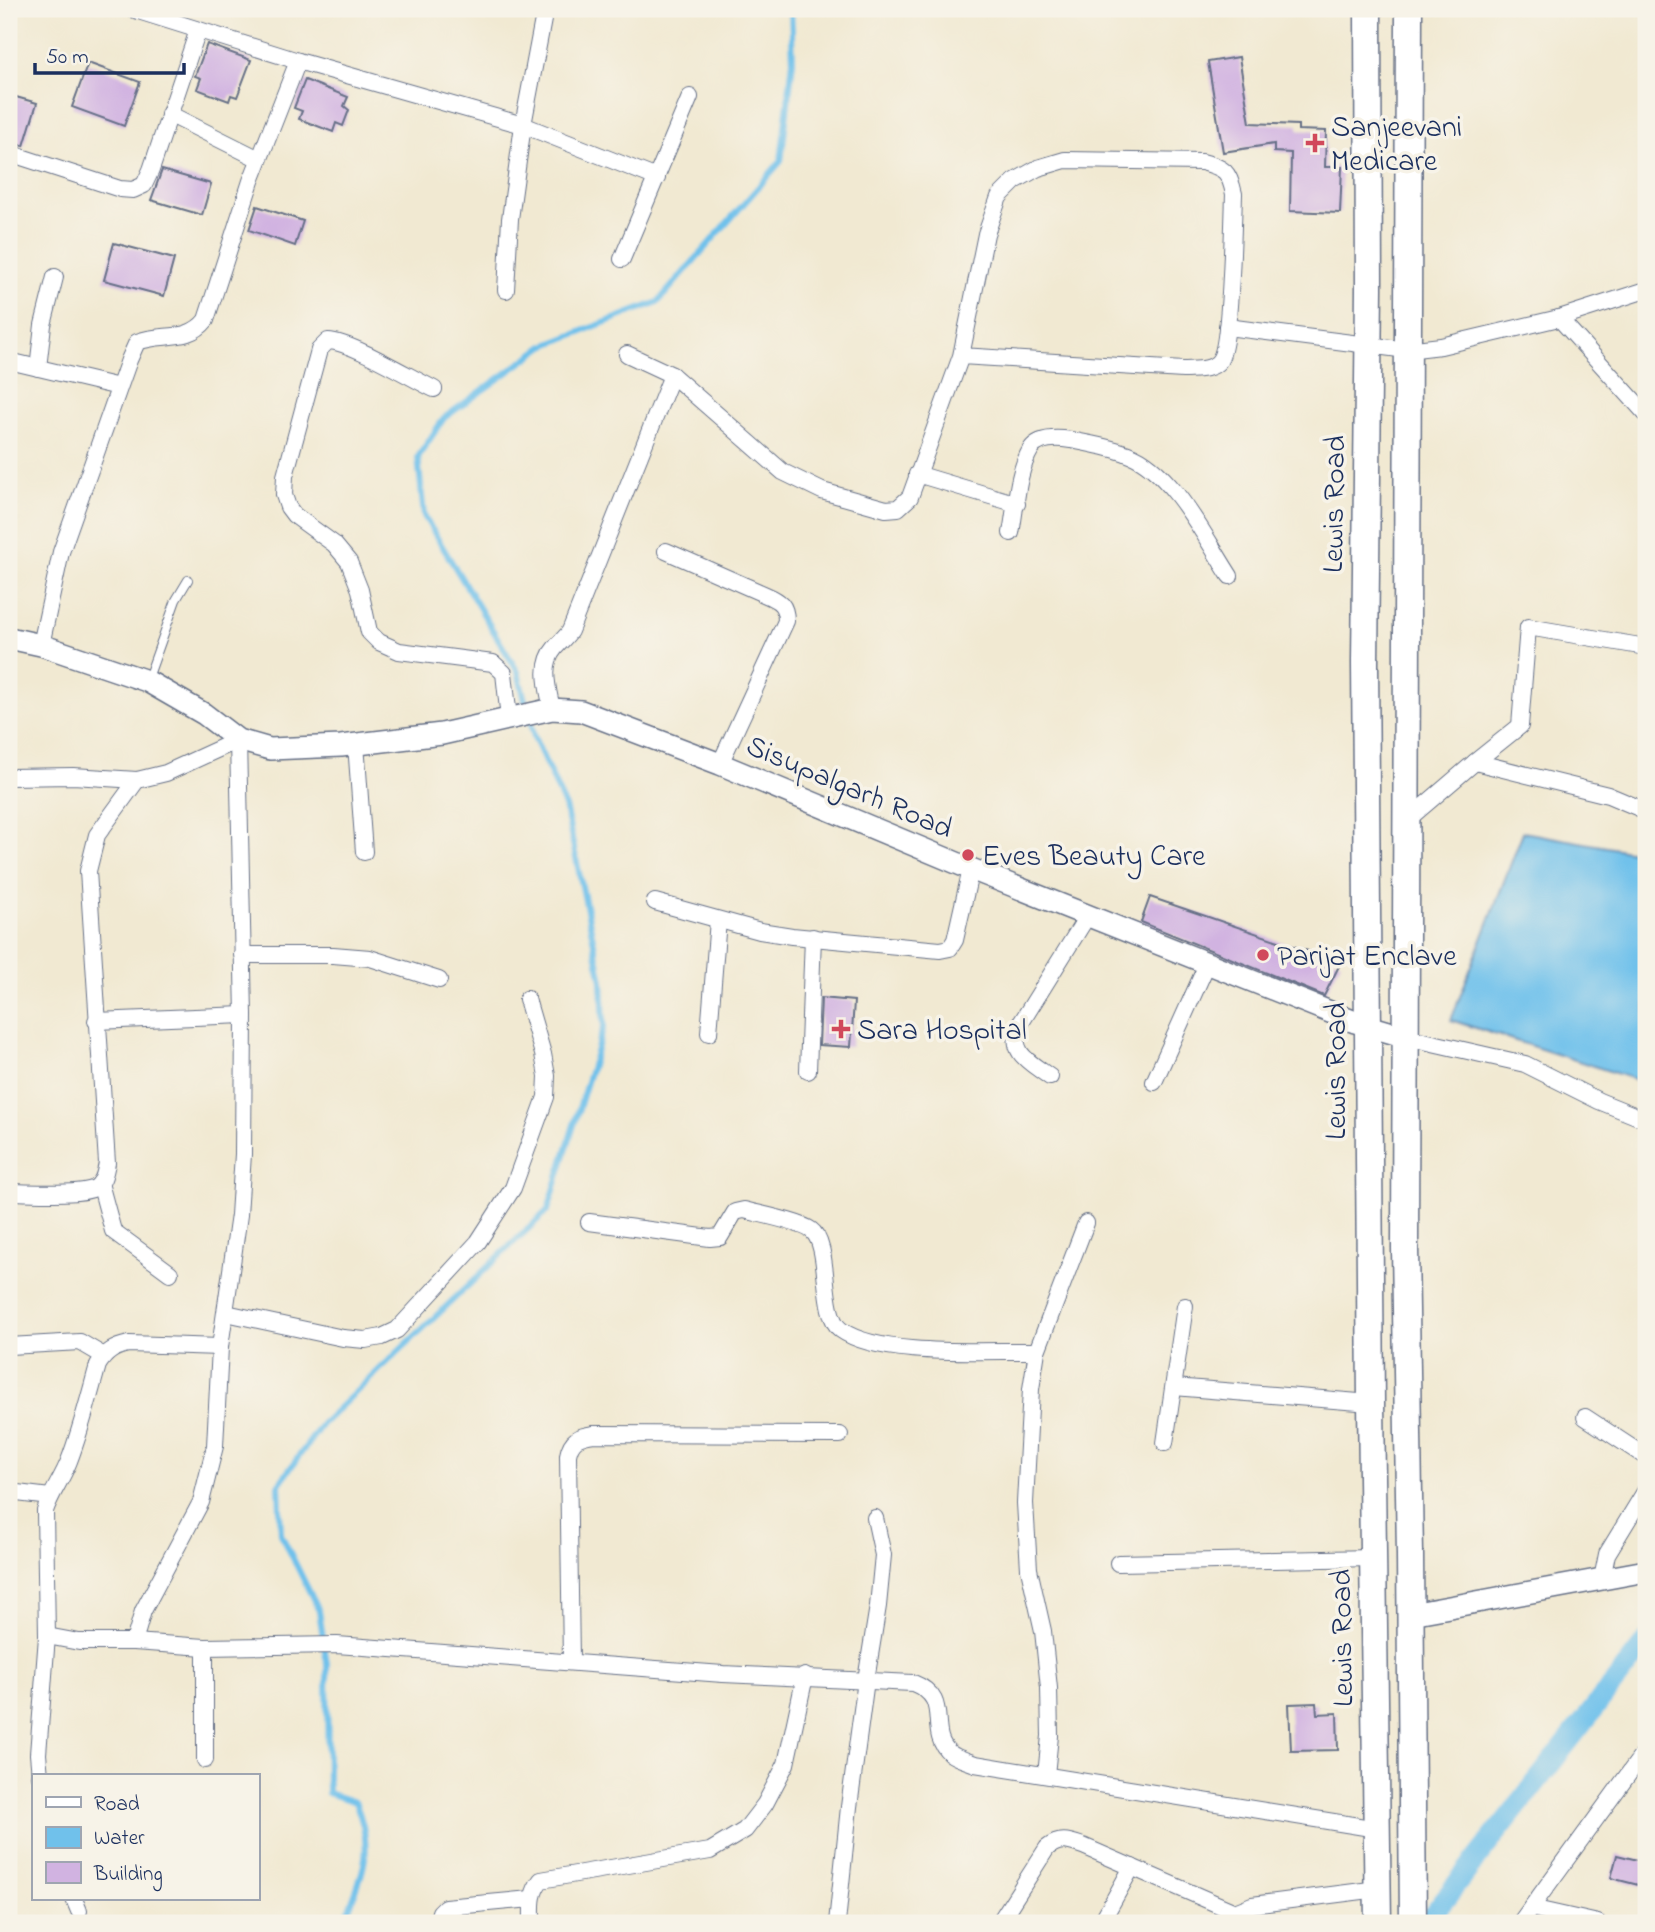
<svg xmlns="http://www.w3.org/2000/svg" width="1655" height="1932" font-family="'Indie Flower',sans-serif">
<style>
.water{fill:#70c1eb;stroke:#4678a4;stroke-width:2}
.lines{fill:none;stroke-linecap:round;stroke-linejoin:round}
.stream{stroke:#70c1eb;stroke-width:6}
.canal{stroke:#70c1eb;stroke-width:21}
.building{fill:#d1b3e1}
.service-casing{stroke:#667087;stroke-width:10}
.minor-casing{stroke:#667087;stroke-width:18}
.tertiary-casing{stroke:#667087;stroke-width:24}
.primary-casing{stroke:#667087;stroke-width:29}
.service{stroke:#fff;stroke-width:8}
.minor{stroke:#fff;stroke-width:16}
.tertiary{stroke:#fff;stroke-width:21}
.primary{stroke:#fff;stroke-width:26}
.poi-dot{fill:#d1495b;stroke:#f7f3e8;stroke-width:2.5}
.labels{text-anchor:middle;stroke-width:7;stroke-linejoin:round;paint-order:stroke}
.poi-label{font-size:30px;fill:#1b2f5e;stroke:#f7f3e8;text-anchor:start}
.street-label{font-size:30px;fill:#1b2f5e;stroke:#f7f3e8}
</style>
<rect width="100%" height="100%" fill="#f7f3e8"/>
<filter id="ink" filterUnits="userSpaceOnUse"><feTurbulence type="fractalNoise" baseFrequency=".0143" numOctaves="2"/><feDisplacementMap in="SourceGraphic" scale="14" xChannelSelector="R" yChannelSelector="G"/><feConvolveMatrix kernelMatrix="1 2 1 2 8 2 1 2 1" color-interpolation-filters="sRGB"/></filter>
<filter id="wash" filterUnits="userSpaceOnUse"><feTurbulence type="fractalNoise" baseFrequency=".00686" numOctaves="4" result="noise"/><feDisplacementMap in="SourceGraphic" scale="28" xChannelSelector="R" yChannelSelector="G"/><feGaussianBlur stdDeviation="1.57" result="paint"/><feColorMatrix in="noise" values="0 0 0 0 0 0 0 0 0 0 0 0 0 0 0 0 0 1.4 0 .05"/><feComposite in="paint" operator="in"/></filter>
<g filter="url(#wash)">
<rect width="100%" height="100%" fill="#f1e9d2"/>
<path class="water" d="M1523,832L1646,854V1083L1451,1020Z"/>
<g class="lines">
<path class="stream" d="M344,1923C361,1874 377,1853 355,1802L328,1793L327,1664L319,1611L281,1534L279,1484L322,1424L548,1210L604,1026L602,981L565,806L534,737L518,672L424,516L418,457L444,418L544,346L658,302L781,161L793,61L791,9"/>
<path class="canal" d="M1426,1923L1646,1642"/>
</g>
<g id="blocks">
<g class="building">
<path d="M207,44L251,60L237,97L231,95L229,101L197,89L201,78L195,76Z"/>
<path d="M1239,57L1250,123L1298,125V130L1326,131L1325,167H1342L1340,213L1290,211L1291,153L1274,152V144L1223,152L1208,62Z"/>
<path d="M88,63L140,82L124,126L72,107Z"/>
<path d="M305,80L348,97L344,106L349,110L343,126L336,123L333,132L299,119L302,111L294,108Z"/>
<path d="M9,95L37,103L24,146L9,142Z"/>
<path d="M162,170L211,184L202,215L151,200Z"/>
<path d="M257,206L303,221L295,246L249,230Z"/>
<path d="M114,243L174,259L164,296L104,280Z"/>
<path d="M1150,897L1296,947L1341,962L1324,996L1141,922Z"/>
<path d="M821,998L854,1001L851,1047L819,1045Z"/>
<path d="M1316,1703L1317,1714L1337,1713L1338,1750L1291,1751L1289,1704Z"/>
<path d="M1617,1855L1646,1862V1887L1611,1878Z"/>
</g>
</g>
</g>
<g filter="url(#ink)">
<use href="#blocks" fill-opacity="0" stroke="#667087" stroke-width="2"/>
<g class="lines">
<g class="service-casing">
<path id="service" d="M147,681L176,600L188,580"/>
</g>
<g class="minor-casing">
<g id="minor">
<path d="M132,9L298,61L523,125L657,178"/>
<path d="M169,114L259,159"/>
<path d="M9,153L120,189L133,190L144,185L151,170L198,30"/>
<path d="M622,259L690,97"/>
<path d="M506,290L510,219L523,125L545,9"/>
<path d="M1559,318L1646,414"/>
<path d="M1227,327L1407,350L1441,346L1559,318L1646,290"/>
<path d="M627,354L672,375L783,472L822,491L886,509L898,508L910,497L961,356L986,234L999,197L1015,181L1038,168L1065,160L1202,162C1225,168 1229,171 1234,194C1233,221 1231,347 1219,361C1211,371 1195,369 1183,370L961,356"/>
<path d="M9,361L119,387"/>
<path d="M38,368L43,325L55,277"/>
<path d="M434,389C409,377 352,342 328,341L319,350L285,476L284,495L288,507L294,515L334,544L349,562L360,590L369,632L379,642L399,651L493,663L504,673L509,719"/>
<path d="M917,474L1017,504"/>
<path d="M1011,533C1016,507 1017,472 1031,449C1039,437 1058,438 1071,440C1090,444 1110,447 1128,454C1171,469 1206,539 1230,576"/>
<path d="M666,551L766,595C780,601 786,605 786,621L720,764"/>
<path d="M41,645L61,552L129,360L137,342C162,332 188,343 206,320L251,181L298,61"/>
<path d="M552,709C548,689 540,665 555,648C560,642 566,637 570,631L672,375"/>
<path d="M356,744L364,852"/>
<path d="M1475,762L1520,726L1528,627L1640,646"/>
<path d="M9,777L73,776L137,780L166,773L238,740L244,1015L243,1154L239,1215L220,1347L215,1446L201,1502L143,1611L134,1642"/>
<path d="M1406,821L1475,762L1608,795L1646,811"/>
<path d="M655,902L760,931L792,936L940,950L950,948L955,940L971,869"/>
<path d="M242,955H333L370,958L439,980"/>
<path d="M96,1021L244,1015"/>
<path d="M709,1033L718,920"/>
<path d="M1406,1037L1525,1064L1599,1101L1646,1120"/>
<path d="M808,1071L813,937"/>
<path d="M1050,1077C1030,1062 1009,1054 1019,1026L1088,915"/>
<path d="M1154,1082L1208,962"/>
<path d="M100,1183L113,1231L170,1273"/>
<path d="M9,1192C29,1192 78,1196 95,1188C104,1183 105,1172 107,1163L88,871L97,835L137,780"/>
<path d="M589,1222L710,1238L720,1237L735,1212L744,1210C759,1214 800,1222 811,1230C832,1245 819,1313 841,1330C880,1358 988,1350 1037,1351"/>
<path d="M226,1313L343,1338L365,1340L382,1337L397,1330L478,1242L513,1188L546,1097L547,1076L543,1054L527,999"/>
<path d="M9,1346L80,1342L104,1356"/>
<path d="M1174,1387L1371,1403"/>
<path d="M1585,1417L1646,1457"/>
<path d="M1165,1443L1185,1306"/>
<path d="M9,1492L50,1497"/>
<path d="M1118,1563L1373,1558"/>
<path d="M1602,1579L1607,1554L1646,1490"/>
<path d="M47,1636L79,1642H134L205,1647L337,1645L723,1674L913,1683C954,1699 925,1731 950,1753C956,1758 968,1761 975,1764L1377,1829"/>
<path d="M205,1647V1760"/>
<path d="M571,1661L568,1455C571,1439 579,1436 594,1434L840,1435"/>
<path d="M1046,1775L1050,1736L1049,1688L1043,1631L1029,1569L1025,1503L1031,1389L1037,1351L1086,1223"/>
<path d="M40,1776L38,1754L47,1636L45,1511C51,1493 62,1479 69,1461C81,1430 89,1397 98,1365C106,1352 114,1347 129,1344L220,1347"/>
<path d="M74,1899L79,1911"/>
<path d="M1531,1908L1598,1923"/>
<path d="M437,1923L440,1912L445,1907L531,1899"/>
<path d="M532,1923C532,1906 530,1894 541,1880L710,1851L745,1830L765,1804L786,1764L805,1676"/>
<path d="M837,1923L849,1807L866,1680L878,1606L883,1555L875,1518"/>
<path d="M999,1923L1047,1848C1060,1838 1068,1841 1083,1846L1235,1912"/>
<path d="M1101,1923L1132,1867"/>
<path d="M1227,1923L1235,1912L1252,1905L1378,1889"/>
<path d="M1520,1923L1646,1750"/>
</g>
</g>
<g class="tertiary-casing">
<g id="tertiary">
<path d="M9,638L41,645L147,681L204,714L238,740L270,749L341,746L442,734L552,709L581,711L720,764L971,869L1355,1022L1406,1037"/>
<path d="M1411,1614L1646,1571"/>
</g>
</g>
<g class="primary-casing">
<g id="primary">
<path d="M1368,9L1369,288L1365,663L1371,1403L1378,1923"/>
<path d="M1409,9L1405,1248L1410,1555L1413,1923"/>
</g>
</g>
<use href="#service" class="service"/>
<use href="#minor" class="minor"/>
<use href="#tertiary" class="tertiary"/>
<use href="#primary" class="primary"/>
</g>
</g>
<g class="poi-dot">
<path d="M1311.5 132.5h7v7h7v7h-7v7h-7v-7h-7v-7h7z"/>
<circle cx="968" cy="855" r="7"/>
<circle cx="1263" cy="955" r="7"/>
<path d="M837.5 1018.5h7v7h7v7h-7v7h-7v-7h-7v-7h7z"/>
</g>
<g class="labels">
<g class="poi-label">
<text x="1331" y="136">Sanjeevani<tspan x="1331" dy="34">Medicare</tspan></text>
<text x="982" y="865">Eves Beauty Care</text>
<text x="1277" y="965">Parijat Enclave</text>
<text x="857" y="1039">Sara Hospital</text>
</g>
<g class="street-label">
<text transform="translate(1333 504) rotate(-89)" y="10">Lewis Road</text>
<text transform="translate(850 786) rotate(23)" y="10">Sisupalgarh Road</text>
<text transform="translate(1335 1071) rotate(-90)" y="10">Lewis Road</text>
<text transform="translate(1341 1638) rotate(-91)" y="10">Lewis Road</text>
</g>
</g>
<rect width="1655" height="1932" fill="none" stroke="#f7f3e8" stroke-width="35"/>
<rect x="32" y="1774" width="228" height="126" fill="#f7f3e8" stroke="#9fa5b1" stroke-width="2"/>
<rect x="46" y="1797" width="35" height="10" fill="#ffffff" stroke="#9fa5b1" stroke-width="2"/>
<text x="94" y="1810" font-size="21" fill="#1b2f5e">Road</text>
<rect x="46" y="1827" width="35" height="21" fill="#70c1eb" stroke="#9fa5b1" stroke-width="2"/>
<text x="94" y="1844" font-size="21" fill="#1b2f5e">Water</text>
<rect x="46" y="1862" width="35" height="21" fill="#d1b3e1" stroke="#9fa5b1" stroke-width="2"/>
<text x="94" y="1880" font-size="21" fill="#1b2f5e">Building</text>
<path d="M35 63v10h149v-10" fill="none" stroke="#1b2f5e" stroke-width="3.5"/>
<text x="46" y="63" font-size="21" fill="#1b2f5e" stroke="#f7f3e8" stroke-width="5" paint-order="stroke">50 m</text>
</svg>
